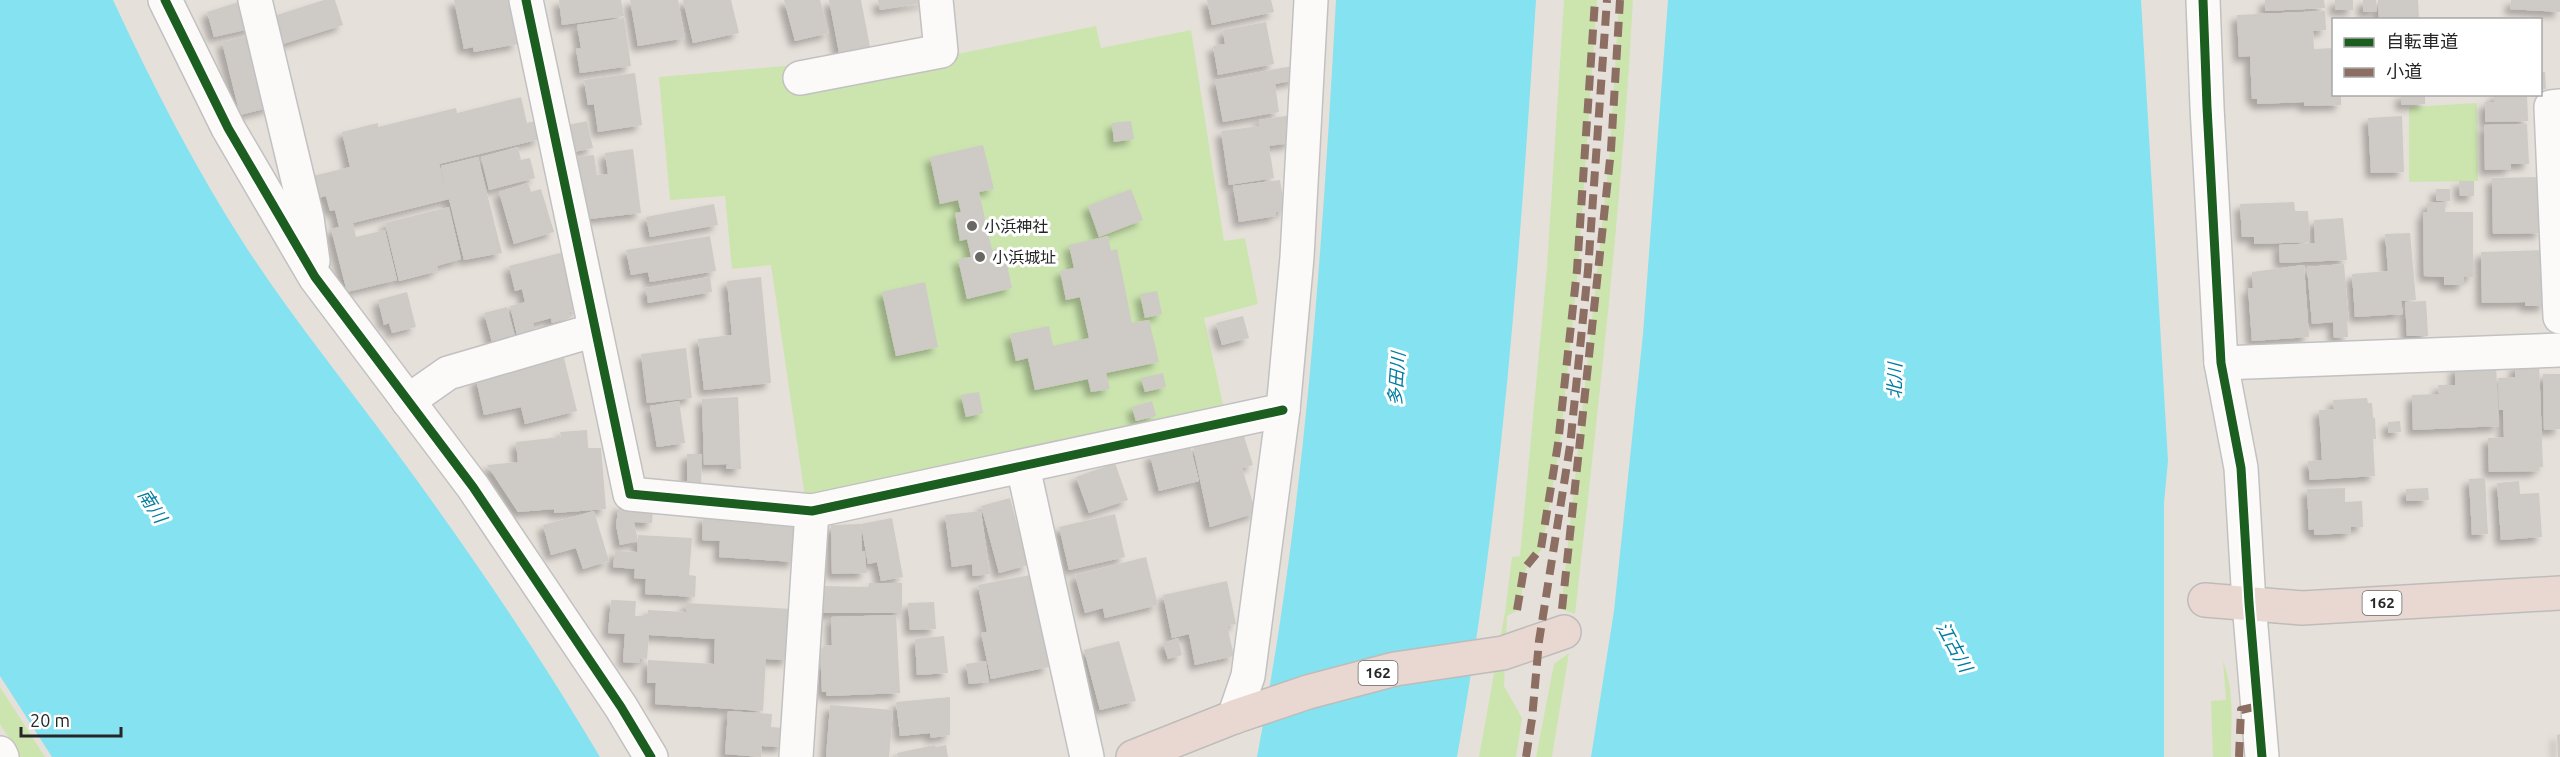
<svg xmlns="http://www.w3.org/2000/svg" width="2560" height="757" font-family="Ubuntu,'Noto Sans JP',sans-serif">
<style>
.green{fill:#cce5af}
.water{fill:#85e2f1}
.building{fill:#cecac5;filter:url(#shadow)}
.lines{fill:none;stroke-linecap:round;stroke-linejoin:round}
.minor-casing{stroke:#c2c1c2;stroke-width:36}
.highway-casing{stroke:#bebcba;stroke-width:36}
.minor{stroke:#fbfaf9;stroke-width:33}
.highway{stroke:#e8d8d1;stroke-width:33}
.quiet{stroke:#8d6e63;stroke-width:8;stroke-dasharray:15 8;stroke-linecap:butt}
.cycleway-casing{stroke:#fff;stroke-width:13}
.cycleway{stroke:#1b5e20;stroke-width:9}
.poi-dot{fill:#696765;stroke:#fff;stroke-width:2}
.labels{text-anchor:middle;stroke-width:6;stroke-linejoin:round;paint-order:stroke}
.shield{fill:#fff;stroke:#676767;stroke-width:1.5}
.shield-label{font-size:15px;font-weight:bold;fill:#262626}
.poi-label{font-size:16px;fill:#262626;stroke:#fff;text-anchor:start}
.water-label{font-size:18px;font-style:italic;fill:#007da1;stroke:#fff}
</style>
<defs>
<filter id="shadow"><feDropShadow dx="-5.5" dy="5.5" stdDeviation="3" flood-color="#0004"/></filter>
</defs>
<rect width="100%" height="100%" fill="#e6e0da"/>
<g class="green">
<path d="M1564,0H1597L1578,270L1560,444L1542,549L1526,569L1519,610L1507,616L1504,686L1522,718L1516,757H1479L1505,612L1512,557L1520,556L1547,267Z"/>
<path d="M1619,0H1633C1622,205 1598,409 1575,614L1561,609L1610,150Z"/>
<path d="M1096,26L1101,48L1191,30L1224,241L1245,238L1258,304L1204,318L1224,409L805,497L771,265L732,269L725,196L670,200L659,77L795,65L918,62Z"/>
<path d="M2477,103L2478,181L2409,182V107Z"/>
<path d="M1569,653L1552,757H1536L1554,664Z"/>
<path d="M2223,661C2235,692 2231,724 2231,757H2213L2211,701L2226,700Z"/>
<path d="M0,687L45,757H21L0,724Z"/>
</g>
<g class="water">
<path d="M0,0H113C153,86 195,168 246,247C291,316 342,379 391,445C465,545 536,649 600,757H52L0,676Z"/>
<path d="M1336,0H1536C1520,253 1502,507 1457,757H1257C1305,507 1322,254 1336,0Z"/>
<path d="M1668,0H2141L2168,461L2164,503V757H1591L1614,611L1643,334Z"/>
</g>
<g class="building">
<path d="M245,0L254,28L214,37L207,12Z"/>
<path d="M324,0H335L343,25L283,44L274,16Z"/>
<path d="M454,0H509L518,44L474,52L473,47L464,49Z"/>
<path d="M559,0H621L624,16L562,25Z"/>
<path d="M630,0H678L685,38L638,46Z"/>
<path d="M683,0H731L739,33L693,43Z"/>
<path d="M784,0H820L829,33L795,41Z"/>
<path d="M829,0H861L870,47L839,53Z"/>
<path d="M878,0H933V1L880,10Z"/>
<path d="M1207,0H1271L1274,12L1212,25Z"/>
<path d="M2265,0H2324L2325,8L2265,11Z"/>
<rect x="2335" y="0" width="18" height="10"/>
<path d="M2363,0H2376L2377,11L2363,12Z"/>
<path d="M2378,0H2418L2419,20H2379Z"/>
<path d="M2511,0H2560V12L2510,9Z"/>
<path d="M2325,11L2326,30L2313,31L2314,49L2334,48V94H2341V105L2304,106V102L2257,104V99H2252L2250,56L2239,57L2237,15Z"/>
<path d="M624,18L631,66L580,73L576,49L581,48L577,25Z"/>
<path d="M1266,22L1274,64L1218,75L1213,46L1225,44L1223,30Z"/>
<path d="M254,34L272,107L240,115L222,42Z"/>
<path d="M1293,66L1296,80L1275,84L1279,112L1223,122L1215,80Z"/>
<path d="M2541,72H2545L2546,89H2541Z"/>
<path d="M635,73L642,125L598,132L594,104L588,105L584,80Z"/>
<path d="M2401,94H2425V104L2401,105Z"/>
<path d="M2494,94H2527L2528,121L2485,122V102H2494Z"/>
<path d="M521,97L527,123L535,121L540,139L439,164L444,184L441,166L478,157L502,253L464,260L449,199L353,223L356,237L385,230L397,280L347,292L331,229L339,227L335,210L330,211L326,196L314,199L309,177L350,167L342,132L378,123V127L456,108L457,113Z"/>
<path d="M1292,115L1291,143L1269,146L1274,178L1229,185L1221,131L1260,126L1259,120Z"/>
<path d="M2402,116L2404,172L2371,173L2368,118Z"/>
<path d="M587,121L593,148L574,152L568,125Z"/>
<path d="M1131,121L1134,139L1114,142L1112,123Z"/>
<path d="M2527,124L2529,164H2511V169L2485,170L2484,125Z"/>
<path d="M983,145L994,189L979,192L992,250L1003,247L1012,288L967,299L958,259L971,257L967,239L960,241L955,213L961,212L958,200L940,204L930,157Z"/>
<path d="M518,147L521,160L530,158L535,178L489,190L481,157Z"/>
<path d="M633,149L641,213L581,220L573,157L594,155L597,175L608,174L605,153Z"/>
<path d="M2540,177L2541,233L2493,234L2492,178Z"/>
<path d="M1280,180L1285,211L1276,212V216L1239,222L1233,186Z"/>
<path d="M2459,181H2474V196H2460Z"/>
<path d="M528,183L531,192L541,189L554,232L514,244L499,192Z"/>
<path d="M1131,189L1143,220L1099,237L1088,206Z"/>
<rect x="2436" y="189" width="14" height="12"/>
<path d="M2294,202L2295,211H2308L2310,242L2254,244V237H2242L2240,204Z"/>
<path d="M2445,202V212H2473V277H2464V285H2444V277L2424,276L2423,212H2427V203Z"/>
<path d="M714,204L718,225L650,237L646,217Z"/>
<path d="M449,207L461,259L437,266L438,271L399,281L385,223Z"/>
<path d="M2343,218L2347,260L2280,263L2279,245L2315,243L2314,220Z"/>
<path d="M2410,233L2416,300L2401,301L2403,314L2355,317L2352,274L2388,271L2385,234Z"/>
<path d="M710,236L716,271L650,282L648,272L631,275L626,250Z"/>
<path d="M1108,236L1111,251L1117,249L1132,323L1149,320L1159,362L1106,373L1110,389L1091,392L1088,379L1035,390L1028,358L1016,361L1010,334L1049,326L1053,346L1089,338L1080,297L1066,300L1060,271L1074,268L1069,245Z"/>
<path d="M2546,250L2545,306H2525V302L2482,303L2481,252Z"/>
<path d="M564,252L578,310L569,312L570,318L552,323L551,318L533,323L535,334L518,339L510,306L525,302L522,289L515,291L509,266Z"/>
<path d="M2344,264L2349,322L2347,321L2348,337L2334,338L2333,322L2312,324L2307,267Z"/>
<path d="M2304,265L2309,337L2252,341L2248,288H2253L2252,272Z"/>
<path d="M710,277L712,292L648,303L646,288Z"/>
<path d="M761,277L771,383L704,390L698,339L732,335L727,281Z"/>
<path d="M925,282L938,347L896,356L882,292Z"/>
<path d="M1157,291L1162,314L1145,318L1140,294Z"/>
<path d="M407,292L416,327L392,333L389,323L384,325L378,300Z"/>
<path d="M2426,301L2428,336H2407L2405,302Z"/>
<path d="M507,307L515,336L492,342L484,313Z"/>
<path d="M1243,316L1249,338L1222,345L1216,323Z"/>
<path d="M686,348L692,398L647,403L641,354Z"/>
<path d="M564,358L577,411L525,424L521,407L484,415L476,379Z"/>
<path d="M2539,364L2543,467H2538V471L2489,472L2488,438L2504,437L2503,410H2499L2498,378L2515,377V365Z"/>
<path d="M2496,365L2499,426L2413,430L2412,395L2439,394L2438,385H2455V367Z"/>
<path d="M1163,373L1166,387L1145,392L1141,378Z"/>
<path d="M2543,374H2560V429L2544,430Z"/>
<path d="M979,392L983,413L966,417L961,395Z"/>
<path d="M738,397L741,469H726L727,464L704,465L702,399Z"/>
<path d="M2367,398L2368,403H2372L2373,418H2375L2376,439H2373L2375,476L2310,480L2308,461L2322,460L2319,410L2334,409L2333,400Z"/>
<path d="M679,401L685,443L657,447L650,406Z"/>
<path d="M1152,401L1156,416L1136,421L1132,407Z"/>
<path d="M2400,421L2401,432L2388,433V422Z"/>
<path d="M587,430L588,448H601L606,509L554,513V509L518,512L487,465L518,462L516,442L561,437L560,432Z"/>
<path d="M1244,436L1253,465L1242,468L1256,513L1210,527L1193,447Z"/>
<path d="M1190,445L1199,481L1159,491L1150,455Z"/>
<path d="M687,454H702L701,484H687Z"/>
<path d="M1115,463L1128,500L1089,513L1076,477Z"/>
<path d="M2485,478L2488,534L2472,535L2469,479Z"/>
<path d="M2519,481L2520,494L2539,493L2542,537L2501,540L2497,483Z"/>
<path d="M2345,488V502L2362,501L2363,527H2351V533L2314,535V529L2309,530L2307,489Z"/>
<path d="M2428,488L2429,500L2406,501V489Z"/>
<path d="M1010,498L1028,565L999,573L981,506Z"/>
<path d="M619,505L653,508L652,523L634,522L638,541V535L692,538L689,575L696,576L695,597L645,594L646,579L634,578L635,569L613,567L615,551L637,552L638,541L620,545L616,525Z"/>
<path d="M594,511L609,561L583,569L576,548L551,555L543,525Z"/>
<path d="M981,511L990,574L973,576L972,564L952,567L945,515Z"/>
<path d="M1115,514L1125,557L1069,570L1059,527Z"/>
<path d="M703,516L797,522L794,562L719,557L720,541L702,540Z"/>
<path d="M892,518L903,577L881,581L877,562L868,564L861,524Z"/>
<path d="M861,524L862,552L865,551L866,573L832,574L831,525Z"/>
<path d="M1146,557L1158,605L1105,618L1103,608L1085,613L1075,575Z"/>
<path d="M1030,575L1049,667L991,679L981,633L987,632L978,585Z"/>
<path d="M1227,581L1236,624L1227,626L1234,656L1195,665L1189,634L1172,638L1163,595Z"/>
<path d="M869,583H902V613H823V586L869,587Z"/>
<path d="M611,600L636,601L635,616H648V610L686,612V603L791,609L788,660L766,659L763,711L655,704L656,683H647L648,660L714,664L715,639L649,635L647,659L640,658V663L623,662L625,634L608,633Z"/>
<path d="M934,602L936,629L910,630L908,603Z"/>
<path d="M896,615L900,693L827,696L826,692H822L820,649H824V646L832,645L831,617Z"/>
<path d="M944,636L948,673L917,675L915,639Z"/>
<path d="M1178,638L1182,655L1168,659L1163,643Z"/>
<path d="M1119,641L1136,701L1100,710L1084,650Z"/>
<path d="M986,661L989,682L969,684L966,664Z"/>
<path d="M950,697V735L931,738L930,733L900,736L896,702Z"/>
<path d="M830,705L893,710L889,757H826Z"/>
<path d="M728,711L772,714L771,727L784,728L783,747L762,746L761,757L725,754Z"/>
<path d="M2560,734V757H2558L2557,735Z"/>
<path d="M935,745L936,747L946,745L948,757H898L897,753Z"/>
</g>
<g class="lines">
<g class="minor-casing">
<g id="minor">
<path d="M165,0L228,128L315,277L473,487L621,707L651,757"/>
<path d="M255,0L307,218L313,261"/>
<path d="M526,0L630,494L812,511L1283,410"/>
<path d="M2203,0L2207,107L2221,363L2241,468L2249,603L2262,757"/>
<path d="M800,78L941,51L936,0"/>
<path d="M2560,106L2551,107L2560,317"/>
<path d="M2221,363L2560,350"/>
<path d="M408,401L448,373L595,330"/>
<path d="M1023,467L1087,757"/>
<path d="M1234,717L1248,676L1283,410L1297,257L1311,0"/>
<path d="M0,753L2,757"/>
<path d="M796,757L812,511"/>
</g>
</g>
<g class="highway-casing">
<g id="highway">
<path d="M2205,600L2302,608L2560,593"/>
<path d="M1133,757L1234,717L1308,692L1395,669L1503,653L1564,632"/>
</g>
</g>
<use href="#minor" class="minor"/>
<use href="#highway" class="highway"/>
<g class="quiet">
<path d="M1562,609L1611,150L1620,0"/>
<path d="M1517,610L1524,569L1541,548L1558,444L1577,270L1595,0"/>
<path d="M1526,757L1532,719L1539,641L1570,446L1588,270L1607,0"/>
<path d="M2239,757L2241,710L2258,706"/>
</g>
<g class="cycleway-casing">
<g id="cycleway">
<path d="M165,0L228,128L315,277L473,487L621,707L651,757"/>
<path d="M526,0L630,494L812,511L1283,410"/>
<path d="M2203,0L2207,107L2221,363L2241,468L2249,603L2262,757"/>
</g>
</g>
<use href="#cycleway" class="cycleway"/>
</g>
<g class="poi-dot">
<circle cx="972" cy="226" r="6"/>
<circle cx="980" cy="257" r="6"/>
</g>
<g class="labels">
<g class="shield">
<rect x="2362.5" y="591" width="39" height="24" rx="4.5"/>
<rect x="1358.5" y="661" width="39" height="24" rx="4.5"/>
</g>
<g class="shield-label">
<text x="2382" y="608">162</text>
<text x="1378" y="678">162</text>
</g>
<g class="poi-label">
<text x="984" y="232">小浜神社</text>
<text x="992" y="263">小浜城址</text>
</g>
<g class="water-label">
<text transform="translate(1397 379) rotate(-86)" y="6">多田川</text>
<text transform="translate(1895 381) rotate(-89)" y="6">北川</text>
<text transform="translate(152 506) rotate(57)" y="6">南川</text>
<text transform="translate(1954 647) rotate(61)" y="6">江古川</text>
</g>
</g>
<rect x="2332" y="18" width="210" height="78" fill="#ffffff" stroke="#a8a8a8" stroke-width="1.5"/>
<rect x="2344" y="38" width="30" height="9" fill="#1b5e20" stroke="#a8a8a8" stroke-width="1.5"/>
<text x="2386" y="48" font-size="18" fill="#262626">自転車道</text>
<rect x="2344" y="68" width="30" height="9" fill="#8d6e63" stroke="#a8a8a8" stroke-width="1.5"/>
<text x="2386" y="78" font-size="18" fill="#262626">小道</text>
<path d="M21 727v9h100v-9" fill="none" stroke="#262626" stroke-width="3"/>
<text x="30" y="727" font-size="18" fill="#262626" stroke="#ffffff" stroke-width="4.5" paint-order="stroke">20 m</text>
</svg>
